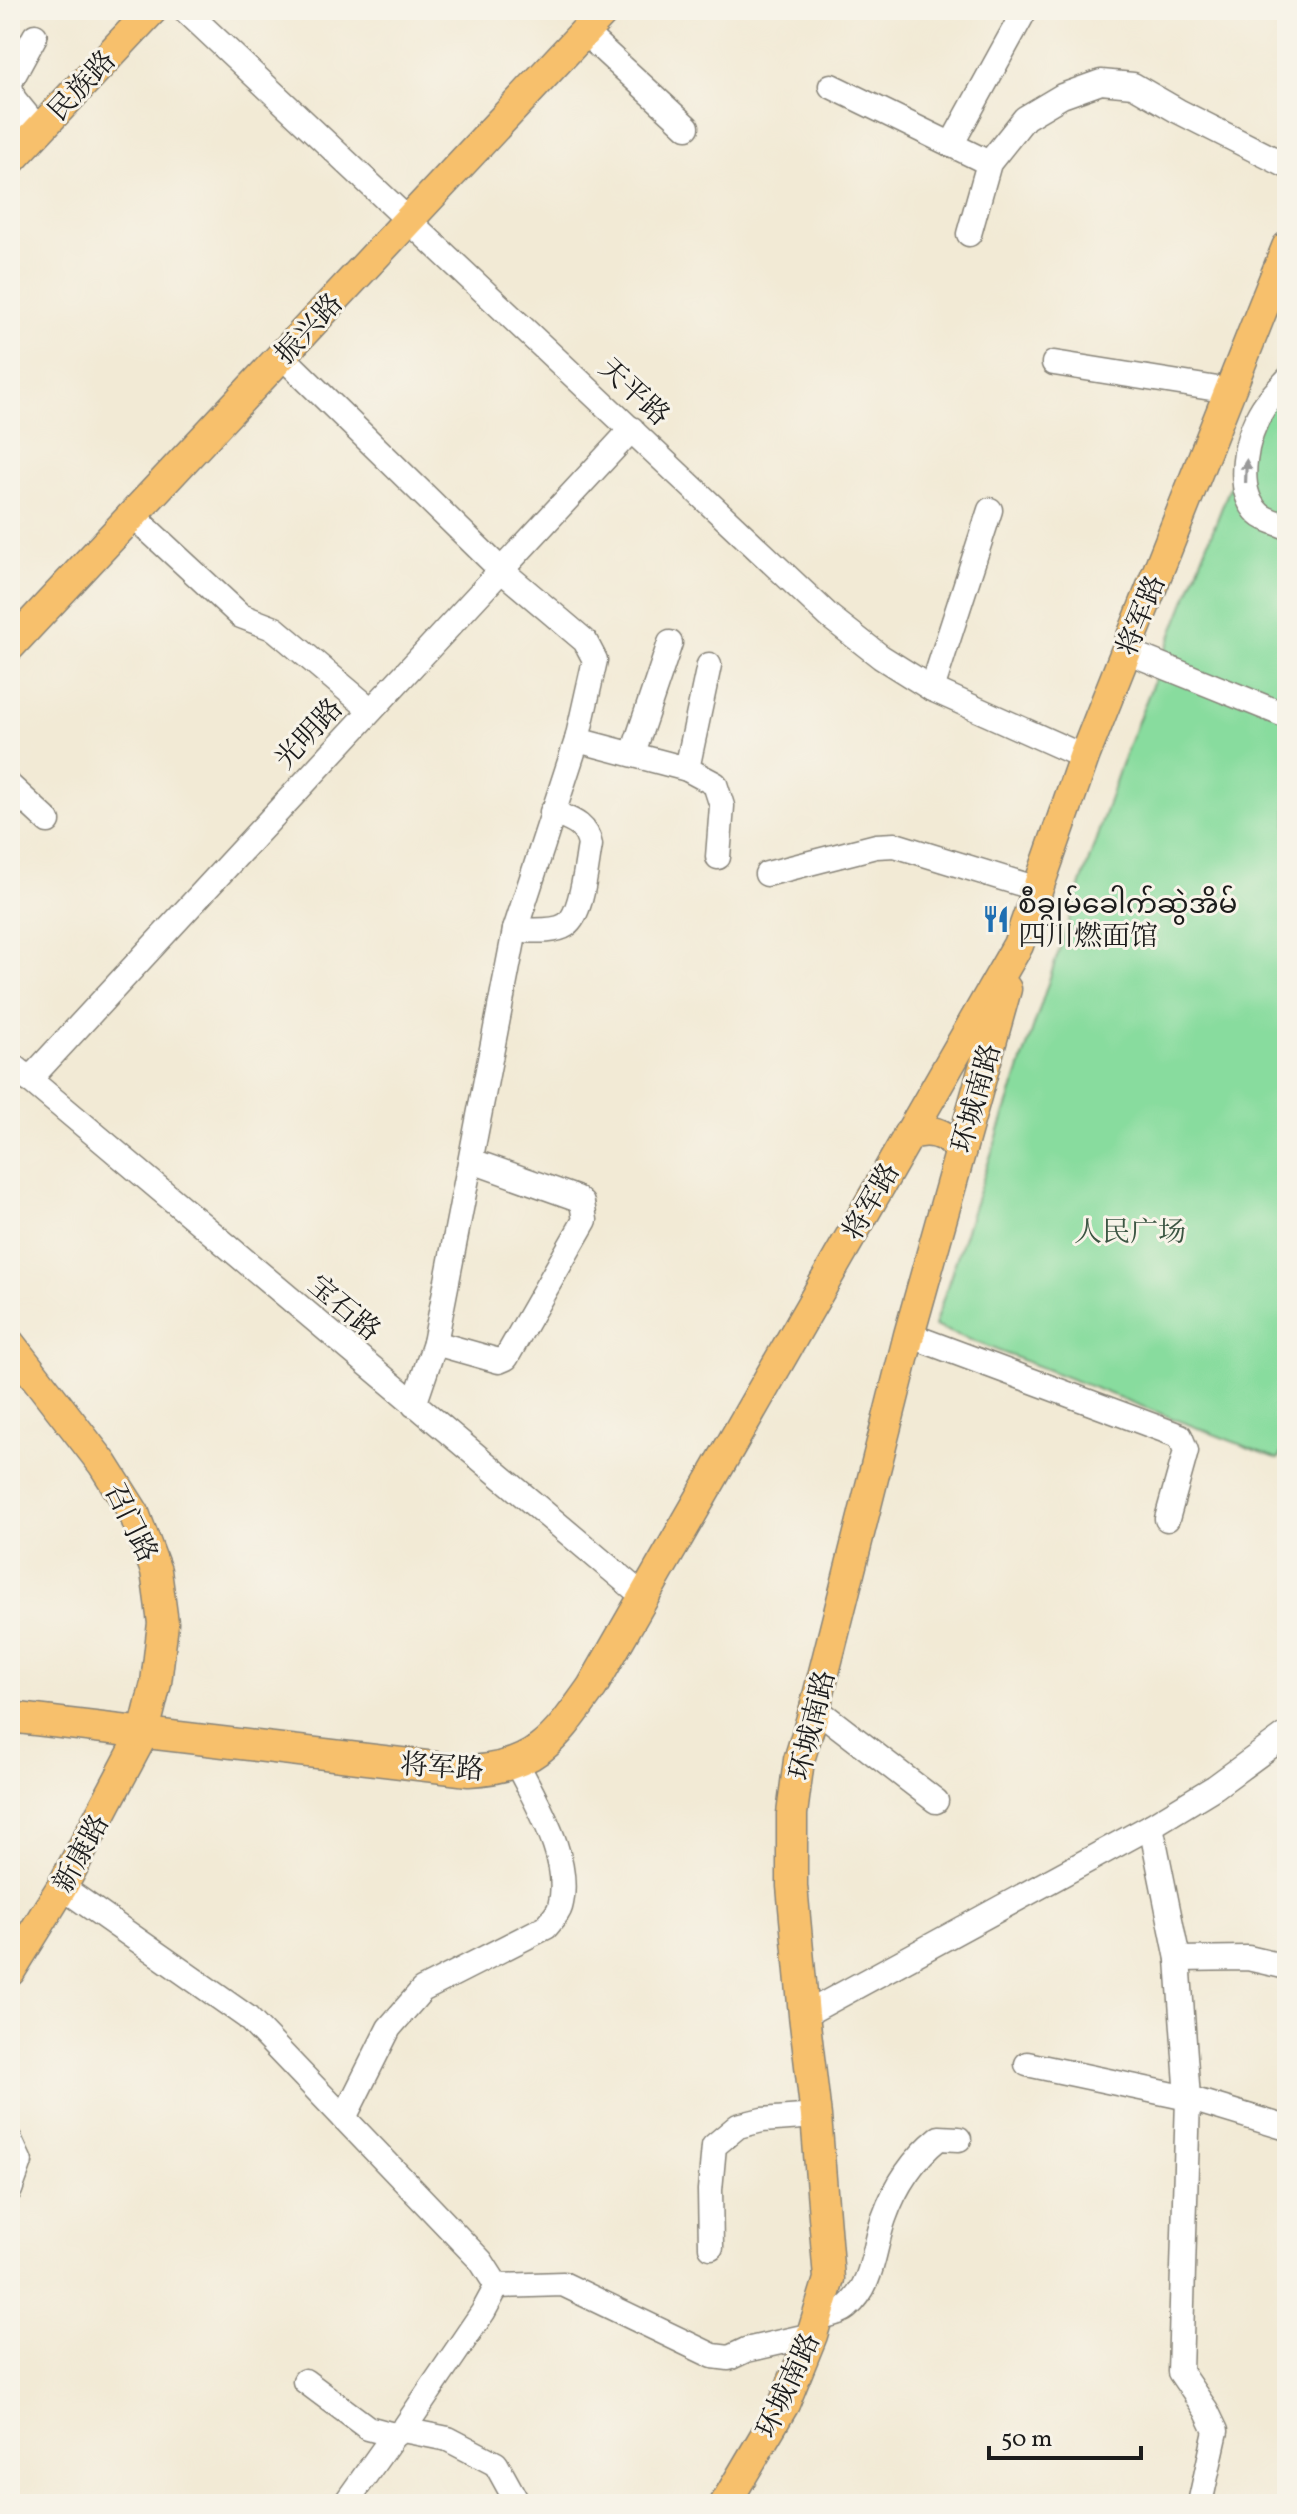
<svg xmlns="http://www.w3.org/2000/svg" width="1297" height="2514" font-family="Vollkorn,'Noto Serif SC','Noto Sans Myanmar',serif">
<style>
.park{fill:#88dc9e;stroke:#527c5d;stroke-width:2}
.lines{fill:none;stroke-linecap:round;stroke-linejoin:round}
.minor-casing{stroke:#878378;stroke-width:27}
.major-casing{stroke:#878378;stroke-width:33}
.minor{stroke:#fff;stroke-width:24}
.major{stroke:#f7c06c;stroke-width:30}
.oneway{fill:#999}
.labels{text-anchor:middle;stroke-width:6;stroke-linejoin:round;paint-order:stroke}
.street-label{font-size:28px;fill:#1c1c1c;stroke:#f7f3e8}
.poi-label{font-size:28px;fill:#1c1c1c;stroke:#f7f3e8;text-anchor:start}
.park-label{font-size:28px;fill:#3c5643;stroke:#f7f3e8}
</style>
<rect width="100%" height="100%" fill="#f7f3e8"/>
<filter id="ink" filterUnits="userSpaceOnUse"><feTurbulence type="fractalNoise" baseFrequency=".0125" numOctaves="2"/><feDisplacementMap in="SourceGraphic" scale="16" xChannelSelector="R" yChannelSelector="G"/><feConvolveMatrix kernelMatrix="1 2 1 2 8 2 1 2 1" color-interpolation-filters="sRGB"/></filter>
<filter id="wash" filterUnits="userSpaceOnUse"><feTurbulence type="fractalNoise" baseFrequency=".006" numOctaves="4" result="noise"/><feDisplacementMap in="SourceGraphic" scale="32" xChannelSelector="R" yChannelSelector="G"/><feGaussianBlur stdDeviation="1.8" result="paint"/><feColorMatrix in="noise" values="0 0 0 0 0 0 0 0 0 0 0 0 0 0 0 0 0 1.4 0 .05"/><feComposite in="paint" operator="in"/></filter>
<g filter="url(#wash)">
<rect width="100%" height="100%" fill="#f2ead5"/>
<path class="park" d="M1284,349H1287V1444L1278,1459L934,1326L1120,767Z"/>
</g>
<g filter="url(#ink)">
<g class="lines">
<g class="minor-casing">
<g id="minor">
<path d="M185,10L830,617L881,657L932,689L1084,757"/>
<path d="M584,32L687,127"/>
<path d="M10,82L35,36"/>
<path d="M10,85L13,98L39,130"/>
<path d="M831,86L989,163"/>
<path d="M951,145L1025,10"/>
<path d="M969,234L989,163L1025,118L1062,96L1101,82L1133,85L1178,111L1287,166"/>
<path d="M282,356L501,570L585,641L595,660L577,740L515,930L435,1343L414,1405"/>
<path d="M1054,363L1230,391"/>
<path d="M1287,380C1279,389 1269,398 1263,408C1246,435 1233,489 1259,514C1265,520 1279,523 1287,527"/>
<path d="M132,515L241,616L275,629L371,710"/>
<path d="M1126,651L1287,716"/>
<path d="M932,689L990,510"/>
<path d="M577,740L687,769L715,784L722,806L718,857"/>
<path d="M633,753L670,643"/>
<path d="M687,769L709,665"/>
<path d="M10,786L48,821"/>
<path d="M767,874L876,846L895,845L1038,889"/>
<path d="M515,930C530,930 554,933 566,925C583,913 586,865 590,845C586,823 570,820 552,812"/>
<path d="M10,1063L643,1596"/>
<path d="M29,1080L632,429"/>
<path d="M909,1335L1180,1436L1186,1451L1167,1519"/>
<path d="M435,1343L499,1361L506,1358L585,1220L582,1203L576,1198L472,1161"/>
<path d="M815,1708L936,1801"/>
<path d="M1151,1826L1178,1959L1188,2098L1180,2372L1206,2410L1216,2431L1200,2503"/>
<path d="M62,1887L247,2017L481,2261L497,2286"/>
<path d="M1178,1959L1248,1958L1287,1967"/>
<path d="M804,2015L1151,1826L1215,1787L1287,1734"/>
<path d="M1027,2064L1188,2098L1287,2128"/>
<path d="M344,2118L389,2028L422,1990L546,1927C551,1921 558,1914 560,1907C573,1860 536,1803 517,1764"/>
<path d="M10,2140L20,2162L10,2190"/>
<path d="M711,2247L710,2190L714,2146L738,2126L762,2120L816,2116"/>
<path d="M497,2286L563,2284L713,2356L729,2358L746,2350L812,2335"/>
<path d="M817,2318C826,2315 839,2314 846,2308C874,2285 873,2249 884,2218C895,2187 913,2159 939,2138L959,2139"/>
<path d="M305,2381L368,2428L394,2435L403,2430L483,2312L497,2286"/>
<path d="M403,2430L448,2439L496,2464L518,2504"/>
<path d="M345,2504L394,2435"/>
</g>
</g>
<g class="major-casing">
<g id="major">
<path d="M10,161L152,10"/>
<path d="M10,646L605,10"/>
<path d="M908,1135C931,1127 943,1133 961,1149"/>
<path d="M10,1344L103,1464L134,1513L156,1571L163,1623L156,1683L144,1732L62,1887L10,1971"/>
<path d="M10,1717L469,1771C536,1768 555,1739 592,1687L1018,945L1084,757L1287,247"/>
<path d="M725,2504L784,2404L812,2335L829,2279L816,2116L804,2015L792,1886V1814L799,1760L815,1708L909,1335L1006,989"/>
</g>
</g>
<use href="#minor" class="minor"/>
<use href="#major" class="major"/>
</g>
<defs><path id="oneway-solid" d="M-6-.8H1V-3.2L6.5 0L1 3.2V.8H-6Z" transform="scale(2)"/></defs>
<use class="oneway" href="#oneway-solid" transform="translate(1246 471) rotate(-88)"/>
</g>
<defs>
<g id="restaurant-bare" transform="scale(2.16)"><path d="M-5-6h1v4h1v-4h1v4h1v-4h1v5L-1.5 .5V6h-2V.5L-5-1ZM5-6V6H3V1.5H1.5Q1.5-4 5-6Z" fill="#1f6fb2" stroke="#f7f3e8" stroke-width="2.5" paint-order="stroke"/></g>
</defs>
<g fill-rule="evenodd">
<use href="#restaurant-bare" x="996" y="919"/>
</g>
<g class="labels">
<g class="street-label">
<text transform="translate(81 85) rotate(-47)" y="10">民族路</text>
<text transform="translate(308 328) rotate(-47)" y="10">振兴路</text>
<text transform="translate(635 391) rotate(43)" y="10">天平路</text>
<text transform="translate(1140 615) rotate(-68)" y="10">将军路</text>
<text transform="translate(308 733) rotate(-47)" y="10">光明路</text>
<text transform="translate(975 1098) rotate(-74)" y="10">环城南路</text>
<text transform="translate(870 1201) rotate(-60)" y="10">将军路</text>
<text transform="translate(345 1307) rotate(40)" y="10">宝石路</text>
<text transform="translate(132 1522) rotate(64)" y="10">召门路</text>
<text transform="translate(811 1725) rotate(-76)" y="10">环城南路</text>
<text transform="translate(442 1766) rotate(4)" y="10">将军路</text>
<text transform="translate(80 1853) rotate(-61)" y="10">新康路</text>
<text transform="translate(787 2385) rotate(-65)" y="10">环城南路</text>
</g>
<g class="poi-label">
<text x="1018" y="913">စီချွမ်ခေါက်ဆွဲအိမ်<tspan x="1018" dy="32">四川燃面馆</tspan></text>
</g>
<g class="park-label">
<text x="1130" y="1241">人民广场</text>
</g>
</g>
<rect width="1297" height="2514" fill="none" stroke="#f7f3e8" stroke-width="40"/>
<path d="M989 2446v12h152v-12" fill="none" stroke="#1c1c1c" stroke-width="4"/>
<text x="1001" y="2446" font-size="24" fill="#1c1c1c" stroke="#f7f3e8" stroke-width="6" paint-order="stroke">50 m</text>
</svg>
